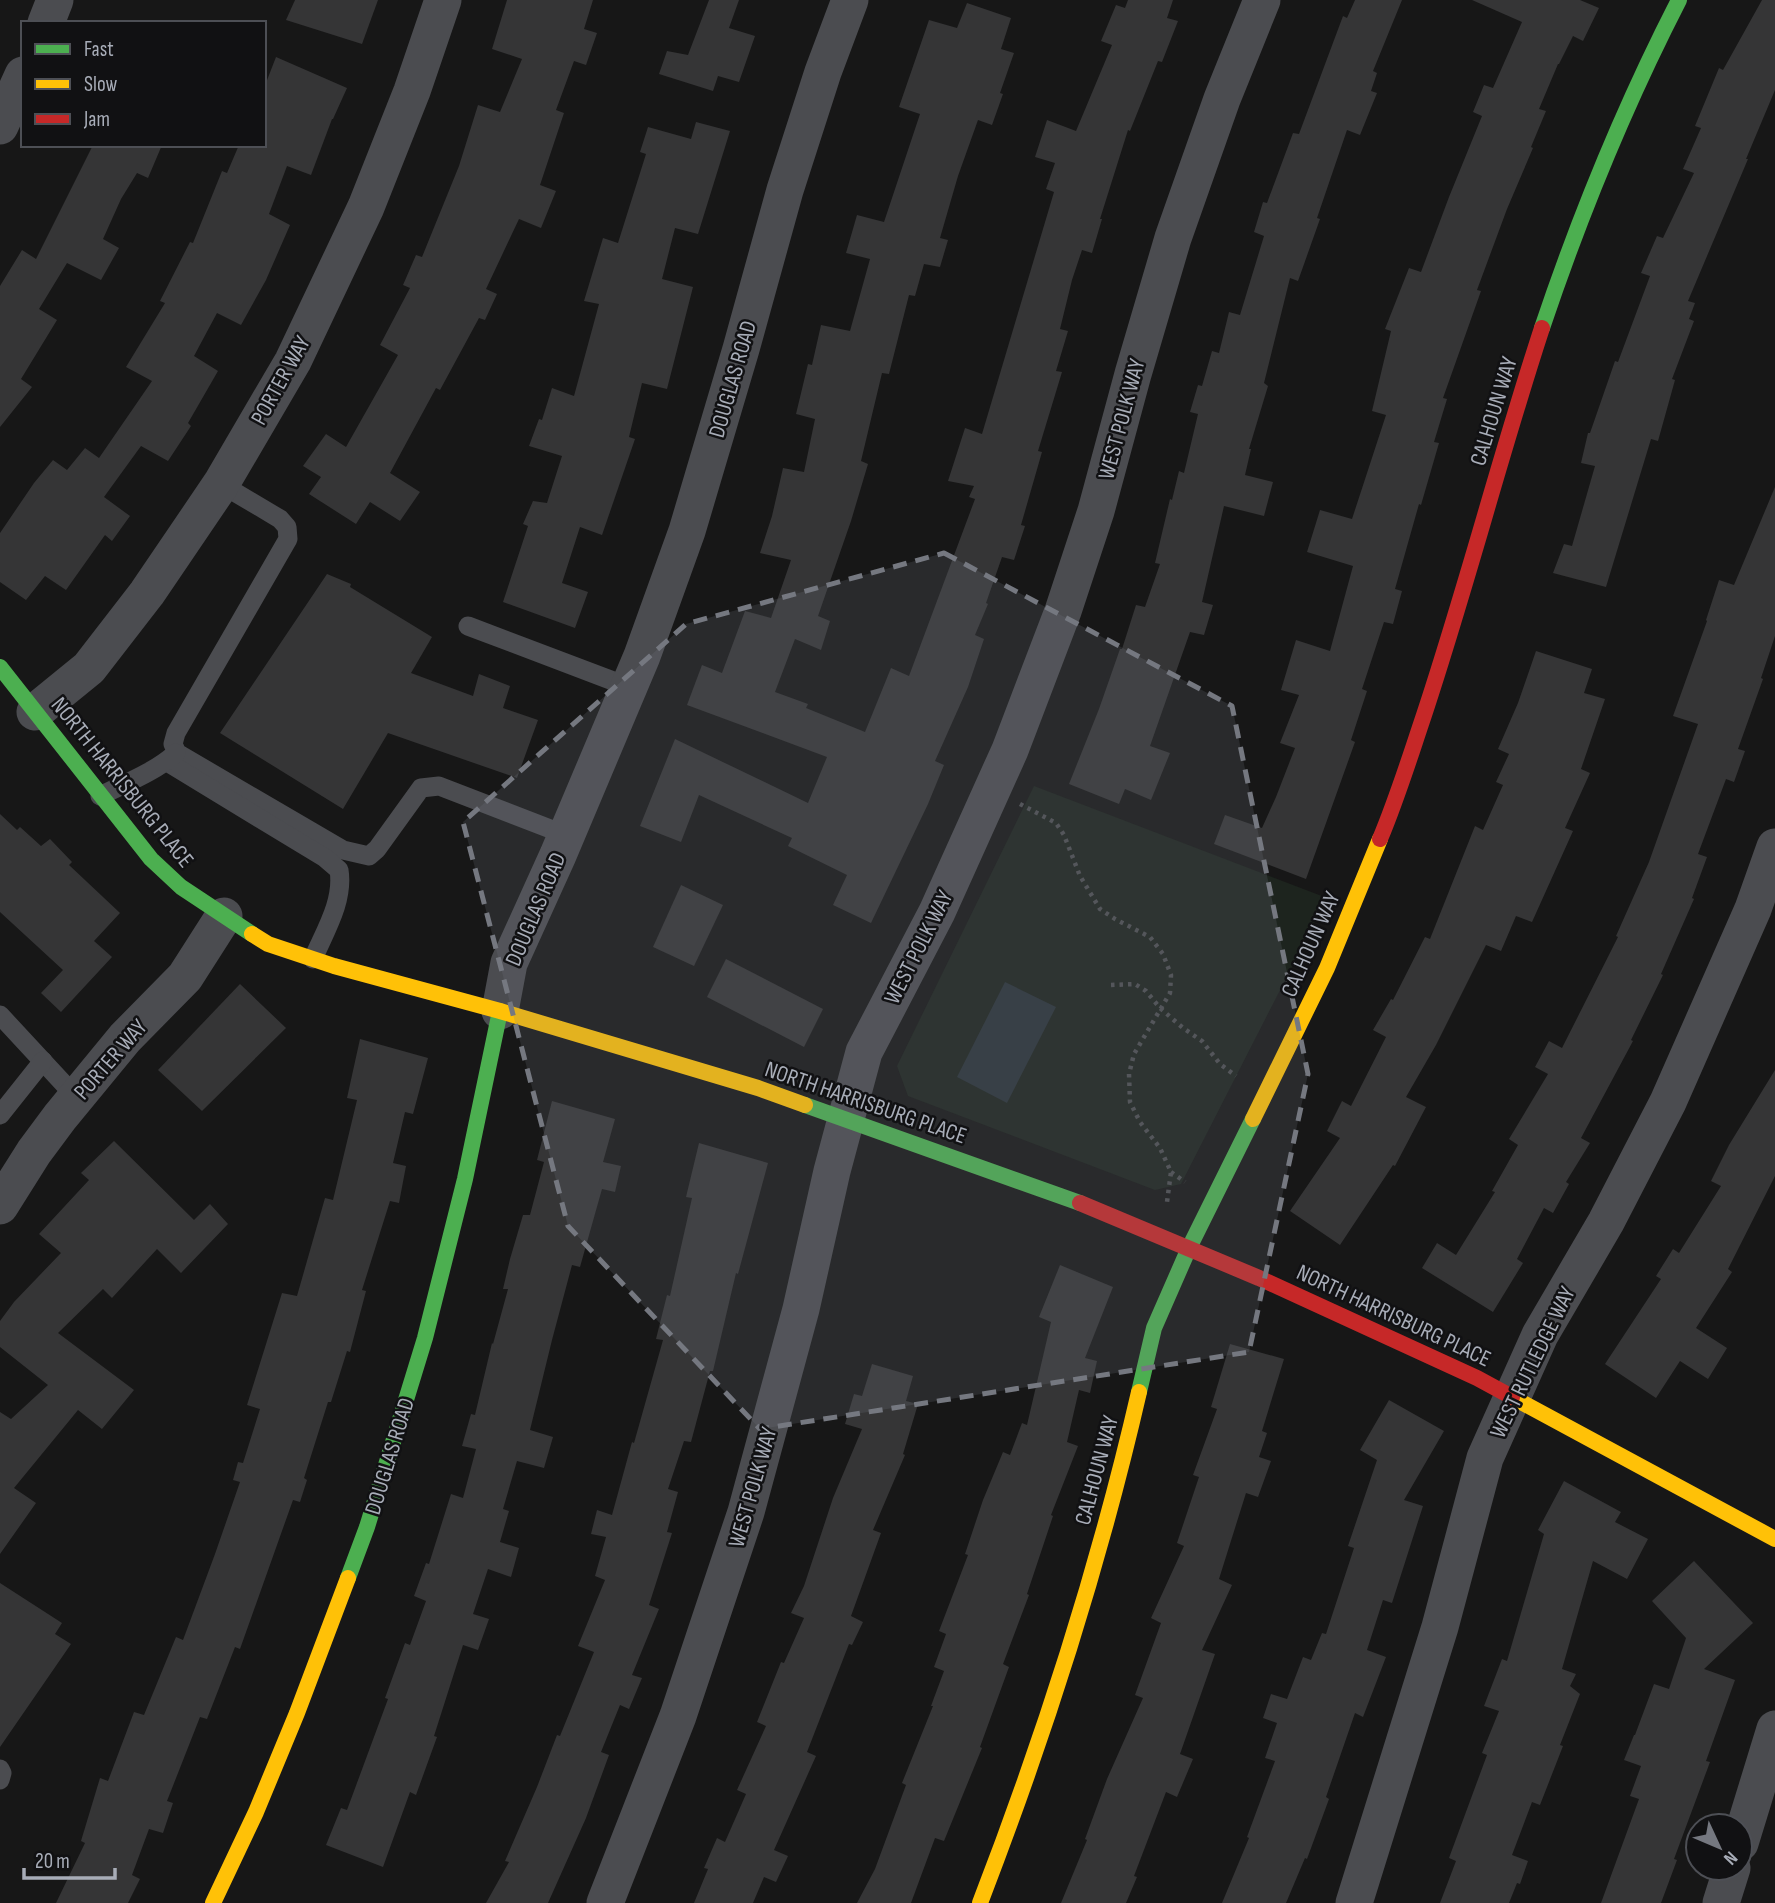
<svg xmlns="http://www.w3.org/2000/svg" width="1775" height="1903" font-family="'Sofia Sans Condensed',sans-serif">
<style>
.green{fill:#1d241e}
.water{fill:#2a3239}
.building{fill:#353536}
.lines{fill:none;stroke-linecap:round;stroke-linejoin:round}
.path{stroke:#4d4e52;stroke-width:4.5;stroke-dasharray:3.5 5;stroke-linecap:butt}
.lane{stroke:#4b4c50;stroke-width:19}
.street{stroke:#4b4c50;stroke-width:37}
.fast{stroke:#4caf50;stroke-width:16}
.slow{stroke:#ffc107;stroke-width:16}
.jam{stroke:#c62828;stroke-width:16}
.marked{fill:#757880;fill-opacity:0.2;stroke:#757880;stroke-width:5;stroke-dasharray:14 9;stroke-linejoin:round}
.labels{text-anchor:middle;stroke-width:5;stroke-linejoin:round;paint-order:stroke}
.street-label{font-size:23px;fill:#a8adb8;stroke:#111113}
</style>
<rect width="100%" height="100%" fill="#171717"/>
<path class="green" d="M1034,786L1327,898L1181,1184L1155,1190L908,1096L897,1066Z"/>
<path class="water" d="M1005,982L1056,1007L1007,1103L957,1077Z"/>
<g class="building">
<path d="M295,0H378L362,44L286,20Z"/>
<path d="M507,0H593L584,29L597,33L586,65L574,61L556,110L564,113L540,185L556,191L541,228L519,219L486,289L497,294L485,320L479,318L440,390L436,388L390,473L420,492L400,521L370,502L356,524L309,494L321,477L303,466L326,434L346,447L398,355L380,345L410,288L403,285L416,255L422,257L459,166L478,105L500,112L522,59L492,49Z"/>
<path d="M709,0H739L729,28L755,36L739,82L718,76L713,91L659,74L667,51L688,55Z"/>
<path d="M1128,0H1173L1167,18L1178,21L1162,62L1158,61L1130,131L1128,130L1100,219H1102L1092,253L1082,250L1072,280L1060,329L1068,331L1056,371L1062,372L1038,451L1042,452L1021,525L1025,526L1014,560L1002,557L986,603L988,604L975,635L984,639L968,687L935,761L944,765L928,804L871,923L833,905L847,875L788,846L792,838L699,795L681,842L640,826L675,739L808,803L827,757L687,705L702,665L722,673L745,611L771,618L791,560L760,553L772,516L783,468L804,472L815,419L796,414L808,364L812,365L821,325L850,331L870,259L846,253L857,215L884,222L920,114L899,107L929,20L957,28L967,3L1011,18L1001,49L1014,53L1000,93L1003,94L992,125L978,120L958,176L940,238L948,240L940,267L924,264L915,296L909,295L889,374L882,373L861,461L868,464L851,521L818,616L830,621L821,650L795,639L775,692L808,704L806,708L865,732L891,668L909,676L975,499L969,497L974,486L948,481L965,428L982,434L1054,192L1046,189L1055,163L1035,157L1047,120L1076,131L1112,45L1101,41L1116,5L1125,8Z"/>
<path d="M1355,0H1402L1373,71L1377,73L1371,91L1377,93L1360,135L1347,130L1317,218L1320,219L1298,281L1290,278L1264,383L1268,386L1249,449H1251L1245,475L1273,482L1264,516L1224,506L1202,602L1213,605L1204,635L1190,632L1150,746L1170,753L1151,800L1125,789L1119,804L1069,784L1099,709L1120,649H1122L1136,605L1145,607L1160,564L1155,563L1170,499L1172,500L1179,471L1184,473L1198,414L1190,412L1198,385L1202,386L1212,351L1219,353L1229,312L1240,315L1264,236L1254,232L1263,202L1267,203L1293,133L1299,134L1343,16L1347,18Z"/>
<path d="M1472,0H1580L1599,8L1583,41L1573,36L1559,64H1558L1539,109L1546,111L1531,147L1533,148L1507,209L1477,290L1481,291L1443,398L1447,399L1434,442L1439,443L1421,505L1419,504L1395,589L1402,591L1393,624L1384,622L1362,689L1367,691L1351,740L1355,742L1306,879L1214,844L1225,815L1262,828L1276,797L1295,748L1280,743L1299,695L1281,690L1296,640L1330,651L1353,566L1307,552L1320,510L1352,519L1386,415L1372,411L1391,331L1385,329L1409,268L1421,272L1449,197L1482,116L1473,112L1484,85L1493,88L1522,22Z"/>
<path d="M1762,0H1775V90L1746,159H1748L1688,301L1695,303L1689,319L1694,321L1672,379L1675,380L1658,441L1651,439L1606,587L1553,573L1564,544L1572,546L1595,466L1581,463L1588,433H1590L1615,361L1618,362L1650,276L1641,273L1657,236L1663,238L1694,173L1683,169L1701,128L1695,126L1719,68L1723,70Z"/>
<path d="M276,57L347,88L333,119H332L311,175L287,166L269,214L290,225L266,280L241,325L217,313L194,356L218,371L188,423L191,426L168,461L141,446L104,497L130,516L112,541L105,535L66,590L45,576L26,600L0,582V533L34,483L53,460L67,470L85,448L99,458L152,381L126,367L165,303L160,301L190,242L193,243L222,171L227,173L239,145H264V88Z"/>
<path d="M696,122L730,131L698,234L675,228L662,279L693,287L667,389L642,383L629,437L635,439L602,535L580,527L562,583L588,592L575,628L503,602L528,526L523,524L533,501L547,503L562,456L529,446L539,419L542,420L552,388L574,396L599,304L584,301L603,238L618,243L646,154L640,152L648,127L691,139Z"/>
<path d="M93,145H162L148,178L137,173L121,199L103,239L119,248L101,280L67,263L39,309L57,320L21,379L32,387L0,427V286L22,250L36,259Z"/>
<path d="M1775,487V636L1761,678L1763,679L1738,749L1745,751L1734,782L1726,779L1698,854L1707,857L1692,898L1694,899L1661,974L1663,975L1631,1040L1633,1041L1581,1138L1590,1143L1566,1182L1569,1184L1553,1213L1544,1208L1517,1259L1523,1263L1493,1312L1422,1268L1437,1243L1456,1255L1495,1192L1492,1191L1518,1145L1509,1139L1548,1074L1535,1067L1549,1041L1562,1048L1618,937L1616,936L1649,862L1698,724L1673,716L1707,621L1706,620L1719,580L1734,585Z"/>
<path d="M327,574L351,584L350,587L432,637L411,673L473,696L479,674L510,686L503,708L538,720L517,778L388,733L343,809L220,733Z"/>
<path d="M1536,651L1592,669L1584,693L1605,699L1581,769L1590,773L1565,828L1573,831L1532,922L1516,916L1501,951L1486,945L1436,1045L1406,1097L1426,1107L1395,1166L1393,1165L1340,1245L1290,1211L1340,1138L1327,1131L1342,1101L1351,1106L1386,1037L1373,1030L1391,999L1393,1000L1425,937L1430,939L1475,826L1483,830L1503,785L1496,782L1509,754L1498,749L1518,703Z"/>
<path d="M0,814L17,830L20,827L41,846L50,839L72,862L69,865L120,913L94,941L112,957L61,1012L41,993L63,970L0,912Z"/>
<path d="M681,885L723,905L694,966L653,947Z"/>
<path d="M726,959L823,1009L804,1047L707,997Z"/>
<path d="M240,984L286,1028L202,1111L158,1070Z"/>
<path d="M360,1039L428,1058L413,1114L405,1112L393,1163L406,1166L399,1203L390,1201L362,1290L366,1291L350,1352L347,1351L331,1402H328L304,1478L307,1480L300,1502L293,1500L240,1649L235,1647L207,1719L200,1717L167,1801L173,1803L163,1833L149,1829L132,1875L140,1879L128,1903H56L85,1843L81,1841L100,1778L108,1781L134,1712L144,1715L176,1637L183,1640L215,1554L240,1482L233,1480L238,1462L243,1463L260,1409L247,1405L282,1293L297,1296L325,1198L333,1200L357,1100L347,1098Z"/>
<path d="M1775,1070V1176L1728,1269L1732,1272L1696,1328L1727,1348L1708,1379L1680,1361L1656,1398L1605,1364L1661,1279L1656,1276L1673,1249L1679,1253L1721,1186L1711,1181L1729,1145Z"/>
<path d="M552,1101L615,1119L603,1162L621,1166L615,1192L602,1189L580,1267L572,1265L552,1340L530,1430L553,1437L544,1468L517,1461L503,1509L509,1511L500,1542L519,1548L511,1577L488,1569L473,1614L489,1619L478,1650L463,1645L434,1736L437,1737L416,1795L410,1792L383,1867L326,1845L341,1808L347,1810L388,1699L385,1698L405,1643L410,1645L426,1601L414,1596L426,1563L429,1564L451,1494L463,1498L476,1449L462,1446L471,1414L475,1415L492,1343L493,1344L508,1289H503L510,1259L523,1215H530L544,1162L537,1160Z"/>
<path d="M114,1141L194,1220L210,1204L228,1224L181,1273L157,1249L112,1298L103,1289L58,1333L134,1390L102,1429L78,1410L14,1488L36,1503L0,1554V1412L11,1419L48,1385L0,1347V1321L14,1302L61,1253L39,1234L89,1180L81,1173Z"/>
<path d="M699,1143L768,1163L738,1274L736,1273L713,1371H710L691,1442L684,1441L668,1489L678,1492L667,1532L672,1533L649,1605L659,1609L632,1675L642,1678L629,1709L620,1705L601,1752L609,1755L586,1818L548,1903H486L509,1862L505,1861L537,1787L557,1735L560,1736L594,1652L578,1646L605,1580L595,1576L606,1537L591,1534L597,1510L612,1515L632,1442L634,1443L663,1340L656,1339L667,1295L670,1296L692,1198L686,1197Z"/>
<path d="M1060,1265L1113,1287L1085,1358L1097,1361L1090,1393L1079,1390L1067,1442L1078,1446L1051,1515L1053,1516L1027,1594L1029,1595L1003,1664L1009,1667L980,1747L982,1748L944,1841L935,1838L911,1903H857L875,1869L906,1785L902,1783L933,1706H931L944,1671L934,1667L946,1634L939,1631L968,1555L965,1554L983,1500L1003,1452L1010,1455L1022,1423L1027,1425L1051,1322L1039,1317Z"/>
<path d="M1230,1344L1284,1359L1262,1431L1267,1433L1259,1457L1271,1461L1258,1497L1246,1493L1219,1579L1232,1585L1202,1650L1215,1654L1180,1754L1193,1759L1177,1797L1166,1792L1134,1876L1137,1877L1126,1903H1061L1087,1840L1085,1839L1107,1779L1143,1698L1135,1695L1161,1623L1151,1618L1184,1546L1177,1543L1199,1477L1193,1475L1217,1409L1211,1407Z"/>
<path d="M872,1364L913,1376L906,1401L918,1404L903,1454L905,1455L873,1530L881,1533L851,1616L863,1622L852,1645L849,1644L807,1752L816,1756L774,1850L788,1856L776,1882L764,1877L753,1903H694L708,1869L704,1868L717,1838L725,1842L746,1794L737,1790L766,1726L757,1722L781,1662L784,1663L804,1618L791,1613L804,1586L833,1498L862,1429L845,1424L854,1394L862,1396Z"/>
<path d="M1389,1400L1444,1431L1404,1500L1423,1506L1392,1603L1383,1600L1367,1650L1386,1657L1363,1717L1355,1713L1326,1797L1329,1799L1307,1859L1305,1858L1286,1903H1222L1249,1838L1247,1837L1275,1761L1265,1758L1277,1723L1263,1718L1271,1694L1287,1699L1303,1657L1311,1660L1322,1633L1326,1634L1354,1548L1348,1546L1377,1460L1360,1450Z"/>
<path d="M1564,1481L1621,1512L1615,1522L1648,1539L1627,1579L1593,1561L1562,1669L1576,1674L1570,1686L1580,1694L1560,1745L1563,1746L1540,1805L1532,1802L1512,1855L1528,1861L1520,1884L1517,1883L1509,1903H1440L1456,1861L1449,1858L1487,1755L1482,1753L1499,1711L1484,1706L1502,1659L1507,1661L1544,1534L1538,1530Z"/>
<path d="M1694,1561L1753,1623L1704,1669L1735,1680L1706,1761L1710,1762L1674,1859L1677,1860L1661,1903H1601L1639,1799L1630,1796L1641,1766L1624,1760L1634,1735H1635L1654,1684L1669,1689L1686,1638L1652,1601Z"/>
<path d="M0,1583L62,1623L55,1634L71,1644L0,1747Z"/>
</g>
<g class="lines">
<g class="path">
<path d="M1020,804L1056,823L1064,835L1080,876L1100,909L1115,919L1150,937L1163,954L1171,975L1170,993L1134,1054L1129,1074L1130,1102L1140,1122L1160,1148L1171,1172L1167,1202"/>
<path d="M1111,985L1135,984L1146,991L1160,1008L1183,1028L1202,1041L1220,1064L1236,1076"/>
<path d="M1171,1172L1185,1182"/>
</g>
<g class="lane">
<path d="M221,484L280,519L287,527L288,539L176,733L173,744L177,753L343,850L369,856L377,849L421,788L439,786L566,835"/>
<path d="M468,626L629,687"/>
<path d="M167,762L325,858L339,870C344,901 325,931 313,959"/>
<path d="M100,796C126,783 155,772 176,753"/>
<path d="M0,1015L76,1097"/>
<path d="M0,1115L43,1061"/>
<path d="M0,1769L2,1773L0,1780"/>
</g>
<g class="street">
<path d="M46,23L55,0"/>
<path d="M0,126L23,75"/>
<path d="M35,712L89,668L147,593L221,484L293,361L366,207L412,91L443,0"/>
<path d="M500,1011L509,963L558,855L642,656L687,531L741,349L785,190L823,72L850,0"/>
<path d="M0,1206L34,1152L60,1117L125,1038L185,977L224,916"/>
<path d="M1740,1843L1775,1729"/>
<path d="M605,1903L678,1716L746,1512L801,1309L832,1171L864,1052L937,912L1010,750L1063,611L1096,511L1133,374L1173,238L1222,99L1262,0"/>
<path d="M1354,1903L1440,1627L1485,1458L1540,1335L1606,1222L1668,1102L1753,909L1775,847"/>
<path d="M1721,1903L1732,1868"/>
</g>
<g class="fast">
<path d="M1542,328C1580,215 1625,105 1679,0"/>
<path d="M0,667L151,859L181,887L252,934"/>
<path d="M805,1105L1080,1203"/>
<path d="M1139,1392L1154,1328L1189,1248L1253,1119"/>
<path d="M348,1578L367,1527L425,1338L465,1179L500,1011"/>
</g>
<g class="slow">
<path d="M252,934L268,944L334,966L500,1011L758,1088L805,1105"/>
<path d="M1253,1119L1327,968L1380,839"/>
<path d="M1512,1397L1775,1539"/>
<path d="M213,1903L256,1812L297,1713L348,1578"/>
<path d="M980,1903C1044,1737 1099,1566 1139,1392"/>
</g>
<g class="jam">
<path d="M1380,839C1396,801 1408,763 1421,724C1465,593 1499,459 1542,328"/>
<path d="M1080,1203L1259,1278L1477,1378L1512,1397"/>
</g>
</g>
<path class="marked" d="M944,553L1232,706L1308,1074L1249,1352L760,1429L568,1226L463,822L686,624Z"/>
<g class="labels">
<g class="street-label">
<text transform="translate(732 379) rotate(-74)" y="8">DOUGLAS ROAD</text>
<text transform="translate(280 380) rotate(-61)" y="8">PORTER WAY</text>
<text transform="translate(1493 411) rotate(-73)" y="8">CALHOUN WAY</text>
<text transform="translate(1121 419) rotate(-75)" y="8">WEST POLK WAY</text>
<text transform="translate(123 782) rotate(51)" y="8">NORTH HARRISBURG PLACE</text>
<text transform="translate(535 909) rotate(-67)" y="8">DOUGLAS ROAD</text>
<text transform="translate(1310 944) rotate(-66)" y="8">CALHOUN WAY</text>
<text transform="translate(918 947) rotate(-63)" y="8">WEST POLK WAY</text>
<text transform="translate(110 1059) rotate(-49)" y="8">PORTER WAY</text>
<text transform="translate(866 1102) rotate(19)" y="8">NORTH HARRISBURG PLACE</text>
<text transform="translate(1394 1315) rotate(25)" y="8">NORTH HARRISBURG PLACE</text>
<text transform="translate(1532 1362) rotate(-64)" y="8">WEST RUTLEDGE WAY</text>
<text transform="translate(389 1456) rotate(-73)" y="8">DOUGLAS ROAD</text>
<text transform="translate(1096 1470) rotate(-75)" y="8">CALHOUN WAY</text>
<text transform="translate(752 1487) rotate(-74)" y="8">WEST POLK WAY</text>
</g>
</g>
<rect x="21" y="21" width="245" height="126" fill="#111113" stroke="#4d4f55" stroke-width="2"/>
<rect x="35" y="44" width="35" height="10" fill="#4caf50" stroke="#4d4f55" stroke-width="2"/>
<text x="84" y="56" font-size="21" fill="#a8adb8">Fast</text>
<rect x="35" y="79" width="35" height="10" fill="#ffc107" stroke="#4d4f55" stroke-width="2"/>
<text x="84" y="91" font-size="21" fill="#a8adb8">Slow</text>
<rect x="35" y="114" width="35" height="10" fill="#c62828" stroke="#4d4f55" stroke-width="2"/>
<text x="84" y="126" font-size="21" fill="#a8adb8">Jam</text>
<g transform="translate(1719 1847) rotate(134)"><circle r="33" fill="#111113" stroke="#4d4f55" stroke-width="2"/>
<path d="M0-5L12 26L0 18L-12 26Z" fill="#757880"/>
<text y="-10" font-size="19" font-weight="bold" text-anchor="middle" fill="#a8adb8">N</text>
</g>
<path d="M24 1868v10h91v-10" fill="none" stroke="#a8adb8" stroke-width="3.5"/>
<text x="35" y="1868" font-size="21" fill="#a8adb8" stroke="#111113" stroke-width="5" paint-order="stroke">20 m</text>
</svg>
